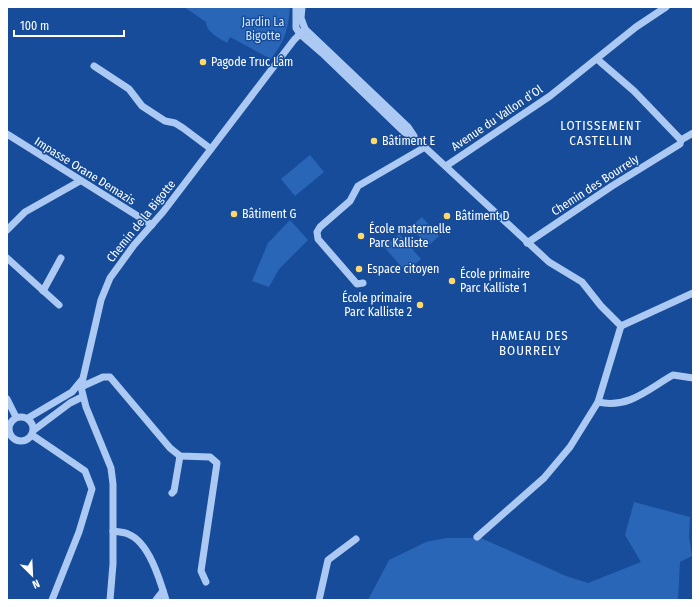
<svg xmlns="http://www.w3.org/2000/svg" width="700" height="607" font-family="'Fira Sans Condensed',sans-serif">
<style>
.green{fill:#2966b7}
.lines{fill:none;stroke-linecap:round;stroke-linejoin:round}
.minor{stroke:#abc9f2;stroke-width:7}
.poi-dot{fill:#ffd86c;stroke:#164c9a;stroke-width:1.5}
.labels{text-anchor:middle;stroke-width:3;stroke-linejoin:round;paint-order:stroke}
.park-label{font-size:12px;fill:#d2e4fc;stroke:#164c9a}
.poi-label{font-size:12px;fill:#fff;stroke:#164c9a;text-anchor:start}
.street-label{font-size:12px;fill:#fff;stroke:#164c9a}
.neighbourhood-label{font-size:13px;letter-spacing:1px;fill:#fff;stroke:#164c9a}
</style>
<rect width="100%" height="100%" fill="#164c9a"/>
<g class="green">
<path d="M184,7H290C288,30 285,41 271,59L230,37L227,43C219,38 206,32 206,22Z"/>
<path d="M310,155L324,172L295,196L281,179Z"/>
<path d="M422,217L439,236L428,246L410,227Z"/>
<path d="M290,220L308,240L279,269L269,287L252,281L268,243Z"/>
<path d="M399,234L421,259L406,272L384,247Z"/>
<path d="M634,502L690,517L689,537L692,556L680,562L678,600H368L389,560L426,542L446,538H481L566,576L588,583L641,562L625,535Z"/>
</g>
<g class="lines">
<g class="minor">
<path d="M296,7V28L300,34L322,53L404,132L417,140L549,262L582,282L601,306L621,326L598,402L570,447L544,478L477,537"/>
<path d="M302,7L301,18L305,29L408,127L414,136"/>
<path d="M597,59L634,91L681,140"/>
<path d="M94,66L129,89L142,106L165,121L175,123L183,128L211,149"/>
<path d="M7,134L152,225"/>
<path d="M446,166L550,96L636,27L666,7"/>
<path d="M7,230L25,212L80,181"/>
<path d="M527,243L612,186L680,144L681,140L693,133"/>
<path d="M7,258L59,305"/>
<path d="M363,283L357,284L318,239L317,232L320,227L350,201L358,186L425,147"/>
<path d="M43,291L61,258"/>
<path d="M621,326L693,293"/>
<path d="M81,387L103,377H110L170,448L180,456L210,457L217,463L201,571L206,582"/>
<path d="M7,399L16,417"/>
<path d="M598,402C629,409 648,389 673,375L693,378"/>
<circle cx="21" cy="429" r="12"/>
<path d="M28,418L72,392L81,381"/>
<path d="M34,430L70,403L82,397"/>
<path d="M32,435L85,471L92,489L79,532L52,600"/>
<path d="M172,493L174,491L180,456"/>
<path d="M113,531C118,532 124,532 128,534C149,542 160,580 166,600"/>
<path d="M110,600L113,564V484L111,468L86,407L81,387L101,300L110,278L134,245L163,212L294,40L305,29"/>
<path d="M156,600L163,591"/>
<path d="M319,600L328,560L356,539"/>
</g>
</g>
<g class="poi-dot">
<circle cx="203" cy="62" r="4"/>
<circle cx="374" cy="141" r="4"/>
<circle cx="234" cy="214" r="4"/>
<circle cx="447" cy="216" r="4"/>
<circle cx="361" cy="236" r="4"/>
<circle cx="359" cy="269" r="4"/>
<circle cx="452" cy="281" r="4"/>
<circle cx="420" cy="305" r="4"/>
</g>
<g class="labels">
<g class="park-label">
<text x="263" y="26">Jardin La<tspan x="263" dy="14">Bigotte</tspan></text>
</g>
<g class="poi-label">
<text x="211" y="66">Pagode Truc Lâm</text>
<text x="382" y="145">Bâtiment E</text>
<text x="242" y="218">Bâtiment G</text>
<text x="455" y="220">Bâtiment D</text>
<text x="369" y="233">École maternelle<tspan x="369" dy="14">Parc Kalliste</tspan></text>
<text x="367" y="273">Espace citoyen</text>
<text x="460" y="278">École primaire<tspan x="460" dy="14">Parc Kalliste 1</tspan></text>
<text x="412" y="302" text-anchor="end">École primaire<tspan x="412" dy="14">Parc Kalliste 2</tspan></text>
</g>
<g class="street-label">
<text transform="translate(497 118) rotate(-34)" y="4">Avenue du Vallon d’Ol</text>
<text transform="translate(85 171) rotate(32)" y="4">Impasse Orane Demazis</text>
<text transform="translate(595 185) rotate(-33)" y="4">Chemin des Bourrely</text>
<text transform="translate(141 221) rotate(-51)" y="4">Chemin de la Bigotte</text>
</g>
<g class="neighbourhood-label">
<text x="601" y="130">LOTISSEMENT<tspan x="601" dy="15">CASTELLIN</tspan></text>
<text x="530" y="340">HAMEAU DES<tspan x="530" dy="15">BOURRELY</tspan></text>
</g>
</g>
<rect width="700" height="607" fill="none" stroke="#ffffff" stroke-width="16"/>
<g transform="translate(32 575) rotate(156)" stroke="#164c9a" stroke-width="3" paint-order="stroke">
<path d="M0-3L7 15L0 10L-7 15Z" fill="#ffffff"/>
<text y="-6" font-size="11" font-weight="bold" text-anchor="middle" fill="#ffffff">N</text>
</g>
<path d="M14 30v6h110v-6" fill="none" stroke="#ffffff" stroke-width="2"/>
<text x="20" y="30" font-size="12" fill="#ffffff" stroke="#164c9a" stroke-width="3" paint-order="stroke">100 m</text>
</svg>
